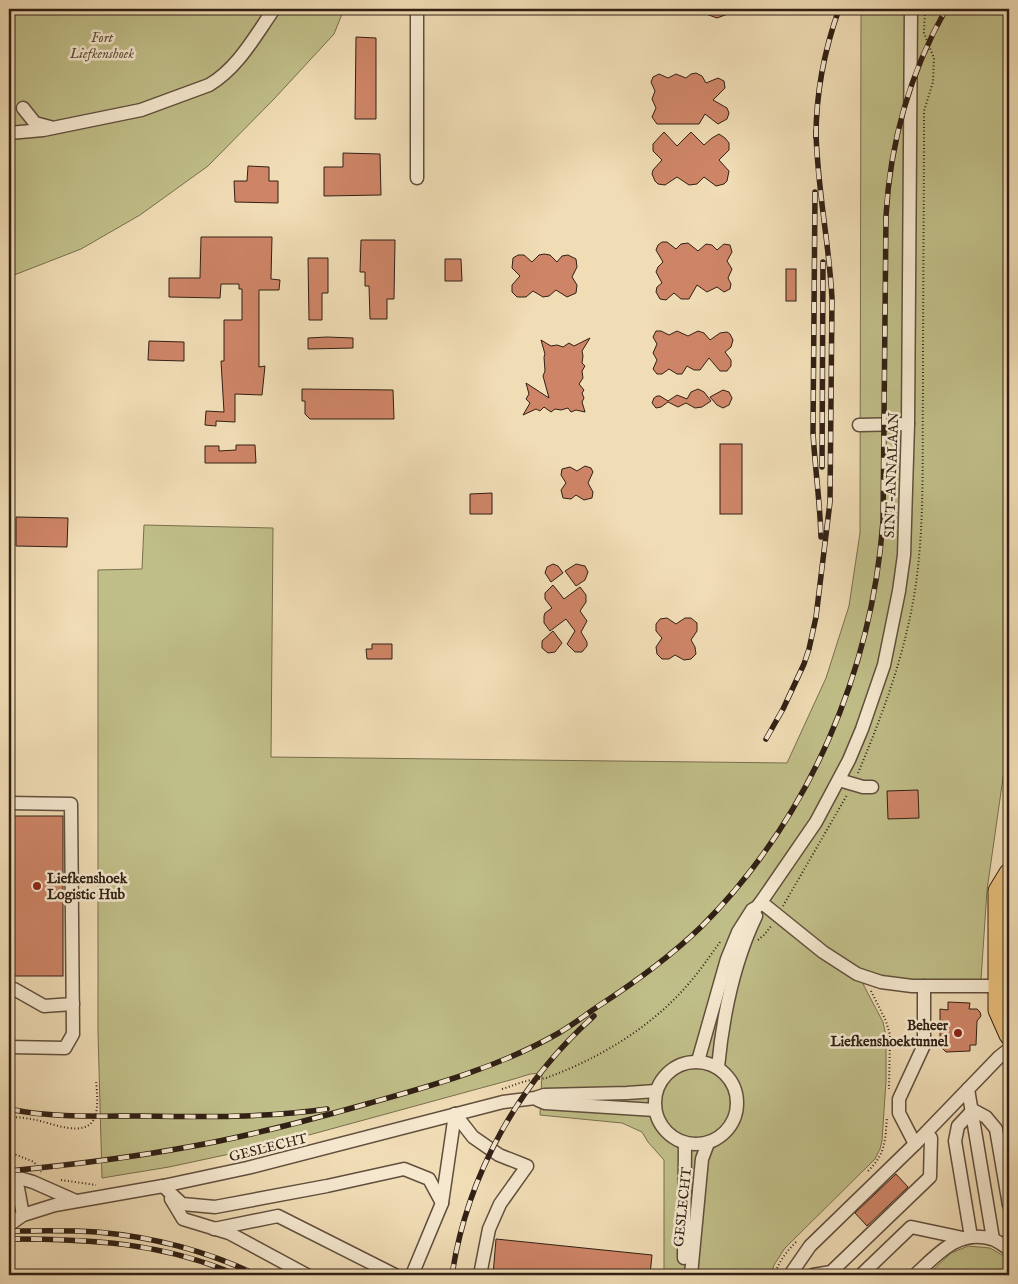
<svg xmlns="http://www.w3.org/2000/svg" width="1018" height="1284" font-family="'IM FELL English',serif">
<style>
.green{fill:#c0be88;stroke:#786f4e}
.building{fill:#ce8567;stroke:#312015}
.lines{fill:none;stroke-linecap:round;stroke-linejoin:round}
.minor-casing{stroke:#614f3d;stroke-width:15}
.highway-casing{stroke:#312015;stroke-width:21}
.path{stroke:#312015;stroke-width:2;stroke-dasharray:1 2.5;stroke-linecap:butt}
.minor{stroke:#f5e8cf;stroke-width:12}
.highway{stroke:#e8be7a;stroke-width:19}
.rail-casing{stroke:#312015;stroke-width:5.5}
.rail{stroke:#f5e8cf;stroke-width:4;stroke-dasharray:11;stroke-linecap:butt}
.poi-dot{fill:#8f2418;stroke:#f5e8cf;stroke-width:2}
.labels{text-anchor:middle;stroke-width:5;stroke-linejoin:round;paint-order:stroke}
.park-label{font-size:14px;font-style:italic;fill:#5c4f38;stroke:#f5e8cf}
.street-label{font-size:14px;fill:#312015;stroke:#f5e8cf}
.poi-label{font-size:14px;font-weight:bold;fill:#312015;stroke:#f5e8cf;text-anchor:start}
</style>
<rect width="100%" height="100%" fill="#f0dcb5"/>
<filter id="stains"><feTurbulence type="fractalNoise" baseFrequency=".004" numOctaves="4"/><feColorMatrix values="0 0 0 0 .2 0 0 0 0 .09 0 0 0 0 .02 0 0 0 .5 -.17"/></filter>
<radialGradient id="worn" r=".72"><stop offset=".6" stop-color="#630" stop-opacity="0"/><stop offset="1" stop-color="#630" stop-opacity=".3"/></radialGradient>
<g class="green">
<path d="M9,9H344L334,34L274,99L208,166L140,215L81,249L9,277Z"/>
<path d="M861,9H1009V736L987,890L981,980H912L862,978L864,986L883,1022L886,1036V1081L882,1141L880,1149L875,1159L785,1248L774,1265L771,1275H664V1160L648,1142L642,1132L622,1123L540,1115L542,1073L530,1074L514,1079L276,1144L169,1167L102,1178L98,1032V570L142,569L144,525L273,528L271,757L787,763L826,678L849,606L860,533Z"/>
<path d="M968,1246L990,1248L1009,1259V1275H928L951,1253Z"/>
</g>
<g class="building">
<path d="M696,9H741L717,18L695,10Z"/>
<path d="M356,37L376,38V119H355Z"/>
<path d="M696,73L702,76L706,83L718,78L724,81L725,88L713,100L727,108L729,113L727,119L718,124L705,114L699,124H657L652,117L656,108L652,99L655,91L651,82L653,77L659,74L668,78L676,74L686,78L691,74Z"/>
<path d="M664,132L677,146L691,132L704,145L712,138L719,134L725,138L729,143V150L719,160L729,171L727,181L724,184L716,186L704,177L697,184L689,185L677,177L665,185L658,184L655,181L652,174L653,170L662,160L653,151V144Z"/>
<path d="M343,153L380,154L381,195L324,196V167H343Z"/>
<path d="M248,166L269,167V181H278V203L235,202L234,181H247Z"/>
<path d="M201,237H272L271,279L280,280L279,290H259V367L265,366L262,395L235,394V422L216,421V426L205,425L206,411L224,412L221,361H224V320H242V289H239V284H221L220,298L169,297V278H200Z"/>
<path d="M361,240H395L394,299H387V319H370L369,286H365V272H360Z"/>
<path d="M662,242H667L676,249L681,244L688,243L698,251L706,244L712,245L717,250L724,244L730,245L732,252L727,261L732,269L728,278L731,284L730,289L724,292L717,287L707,292L697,285L689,299H681L674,293L666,300L660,299L656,292L657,287L662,283L656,272L658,267L663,262L656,250L658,245Z"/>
<path d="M544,254L550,255L557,262L562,256L568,255L576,259L577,267L572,277L577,285L576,293L567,297L556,290L549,296L543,297L533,291L526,297H517L512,292V285L520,276L512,268L513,258L518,255H524L532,262L539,255Z"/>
<path d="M308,258H328V293H322V320H309Z"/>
<path d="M445,259H461L462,281H445Z"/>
<rect x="786" y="269" width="10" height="32"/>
<path d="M656,331H661L669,335L677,331L688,336L698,331L704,333L710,340L720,333L727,332L730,334L733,340L731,347L725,352L731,360V366L727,371H720L709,358L700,370H694L687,366L682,374H677L669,369L662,374H657L653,369L657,360L653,353L657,344L653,337Z"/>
<path d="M327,337L353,338V348L308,349V338Z"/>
<path d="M590,338L582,351L583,356L582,363L585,366L582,371L583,378L579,384L584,390L582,393L584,398L582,402L585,412L576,410L571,412L568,408L561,410L555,409L551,412L544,407L540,411L536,409L523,415L530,403L526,399L529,394L526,383L549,398L543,376L545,371L544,357L545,354L541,340L551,346L557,345L563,347L569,343L574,346Z"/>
<path d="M149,341L184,342V361L148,360Z"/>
<path d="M302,389L393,390L394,419H310L305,414V401H302Z"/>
<path d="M698,389L704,392L711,401L702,407L695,408L686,403L678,407L668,402L661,407L656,408L652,403L654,398L657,396H660L668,401L677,395L687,399L691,392Z"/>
<path d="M723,390L729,392L732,398L729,405L723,408L717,405L710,397Z"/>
<rect x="720" y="444" width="22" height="70"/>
<path d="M236,445H255L256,463H205V446H219V451L236,450Z"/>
<path d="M585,466L591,468L593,472L588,483L593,492L592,498L584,500L576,495L571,499L563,498L561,490L566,483L561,475L562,469L570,467L577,471Z"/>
<path d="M492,493V514H470V494Z"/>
<path d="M16,517L68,518L67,547L16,546Z"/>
<path d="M553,564L558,566L563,573L551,582L545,573L547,567Z"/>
<path d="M576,564L585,566L588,572L585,580L576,586L565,571Z"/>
<path d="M553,585L564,599L580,587L586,595V602L580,611L587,621L581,632L587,642V646L582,652H575L567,644L575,631L566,619L550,631L544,623V616L545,613L552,608L545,599V593Z"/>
<path d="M667,618L676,624L685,618H691L697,623V631L691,640L695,647L696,654L691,659L684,660L675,655L669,659H662L657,654L656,647L662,638L656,631V624L660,619Z"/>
<path d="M553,631L562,643L555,652L548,653L542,648V641Z"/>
<path d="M372,644H392V659H367L366,649H372Z"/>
<path d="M918,790L919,818L888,819L887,791Z"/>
<rect x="9" y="816" width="54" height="160"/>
<path d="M948,1002L970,1003L969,1009H977L980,1012L981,1016L977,1021L976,1045H970V1051L946,1052L940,1046V1009L948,1010Z"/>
<path d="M896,1174L908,1187L867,1226L855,1213Z"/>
<path d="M496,1239L652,1255L650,1275H493Z"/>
</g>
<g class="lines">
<g class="minor-casing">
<g id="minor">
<path d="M417,9V178"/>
<path d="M23,108L35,123L50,127"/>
<path d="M9,133L43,130L141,110L209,85C238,68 255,36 274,9"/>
<path d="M859,425L908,424"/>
<path d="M839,780L863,787H872"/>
<path d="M9,803L71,804L73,1034L65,1048L9,1047"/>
<path d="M761,902L823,952L857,974L881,982L912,986H1009"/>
<path d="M9,989H14L44,1006L73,1004"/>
<path d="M698,1061L727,959L738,932L752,910L757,907L761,902L816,822L849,760L862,729L884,665L899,591L904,555L908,424L911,9"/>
<circle cx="696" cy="1103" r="41"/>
<path d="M718,1067C723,1015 733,964 756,916"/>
<path d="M968,1089L993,1239"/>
<path d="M538,1100L545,1103L655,1110"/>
<path d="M455,1114L473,1137L499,1155L527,1166L500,1204L489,1229L480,1275"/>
<path d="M915,1144L899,1113V1099L924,1045V986"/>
<path d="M9,1175L33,1182L76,1201"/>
<path d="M9,1176L18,1188L23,1215"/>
<path d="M163,1186L182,1204L215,1207L327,1186L404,1169L429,1179L442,1203"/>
<path d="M171,1199L183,1219L229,1233L307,1275"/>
<path d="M9,1225L23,1215L55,1205L163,1186L247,1168L503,1102L535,1098L544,1095L627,1093L656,1091"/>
<path d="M214,1229L278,1216L395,1275"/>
<path d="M971,1237L955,1141L958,1126L973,1110L986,1117L996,1129L1009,1205"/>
<path d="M684,1258L685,1143"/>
<path d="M412,1275L442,1203L455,1114"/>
<path d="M691,1275L702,1159L708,1143"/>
<path d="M790,1275L810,1246L915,1144L999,1057L1009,1049"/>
<path d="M813,1275L831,1272L930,1177L931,1138L926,1133"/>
<path d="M861,1275L911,1227L963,1238"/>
<path d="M915,1275C938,1254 958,1229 992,1239C998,1241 1004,1246 1009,1249"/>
</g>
</g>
<g class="highway-casing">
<path id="highway" d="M1009,873L998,891V1010L1009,1035"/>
</g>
<g class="path">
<path d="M858,773C883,714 905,654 915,590C925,525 922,457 923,390C923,297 924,204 924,111L933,82L934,58L924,33L925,9"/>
<path d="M783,906L847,795"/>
<path d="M758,940L764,935L772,925"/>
<path d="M871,991L886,1021L890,1035L889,1089"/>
<path d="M502,1089C512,1086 521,1082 531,1080C536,1079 541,1079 546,1078C603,1057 657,1024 695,976C704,965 712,953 720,942"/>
<path d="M9,1117C18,1117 27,1118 36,1120C51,1123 85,1138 94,1119C99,1108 97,1092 96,1080"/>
<path d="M9,1152L34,1162L41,1172"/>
<path d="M868,1171C886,1153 885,1141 887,1117"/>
<path d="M61,1180L96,1185"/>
<path d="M775,1275C778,1262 787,1251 797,1241"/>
</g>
<use href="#minor" class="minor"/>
<use href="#highway" class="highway"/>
<g class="rail-casing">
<g id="rail">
<path d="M816,137C816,93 824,51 839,9"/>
<path d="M815,192L813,433C815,468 820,502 821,537"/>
<path d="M822,467L823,262"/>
<path d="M766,739L783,709L804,664L809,649L816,617L830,502L832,298C829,242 817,187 816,131"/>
<path d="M9,1109C52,1118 97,1116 141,1116C203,1117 265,1118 327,1109"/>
<path d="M9,1171C69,1165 129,1158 188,1147C250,1136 310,1120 370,1103C434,1085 499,1067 557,1034C571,1026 584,1016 597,1007C634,983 670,957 702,926C809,819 872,671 883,521L886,216C890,142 910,73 946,9"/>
<path d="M9,1231C38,1231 68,1230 97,1232C153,1237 207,1251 257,1275"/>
<path d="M9,1239C90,1239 161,1242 237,1275"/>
<path d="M452,1275C467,1175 519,1083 594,1016"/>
</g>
</g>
<use href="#rail" class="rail"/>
</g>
<g class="poi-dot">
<circle cx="37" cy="886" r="5"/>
<circle cx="958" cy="1033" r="5"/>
</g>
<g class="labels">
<g class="park-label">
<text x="102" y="42">Fort<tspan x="102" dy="16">Liefkenshoek</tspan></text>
</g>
<g class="street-label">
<text transform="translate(891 475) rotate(-88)" y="5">SINT-ANNALAAN</text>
<text transform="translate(268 1147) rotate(-14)" y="5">GESLECHT</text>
<text transform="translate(682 1207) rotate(-84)" y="5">GESLECHT</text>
</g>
<g class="poi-label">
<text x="47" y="883">Liefkenshoek<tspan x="47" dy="16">Logistic Hub</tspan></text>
<text x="948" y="1030" text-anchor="end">Beheer<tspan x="948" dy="16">Liefkenshoektunnel</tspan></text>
</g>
</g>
<rect width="1018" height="1284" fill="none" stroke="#f0dcb5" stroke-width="30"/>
<rect x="10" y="10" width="998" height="1264" fill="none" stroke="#312015" stroke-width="2.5"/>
<rect x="15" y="15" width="988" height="1254" fill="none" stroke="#312015"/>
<rect width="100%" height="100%" filter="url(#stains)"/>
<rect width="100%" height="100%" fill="url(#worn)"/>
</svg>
